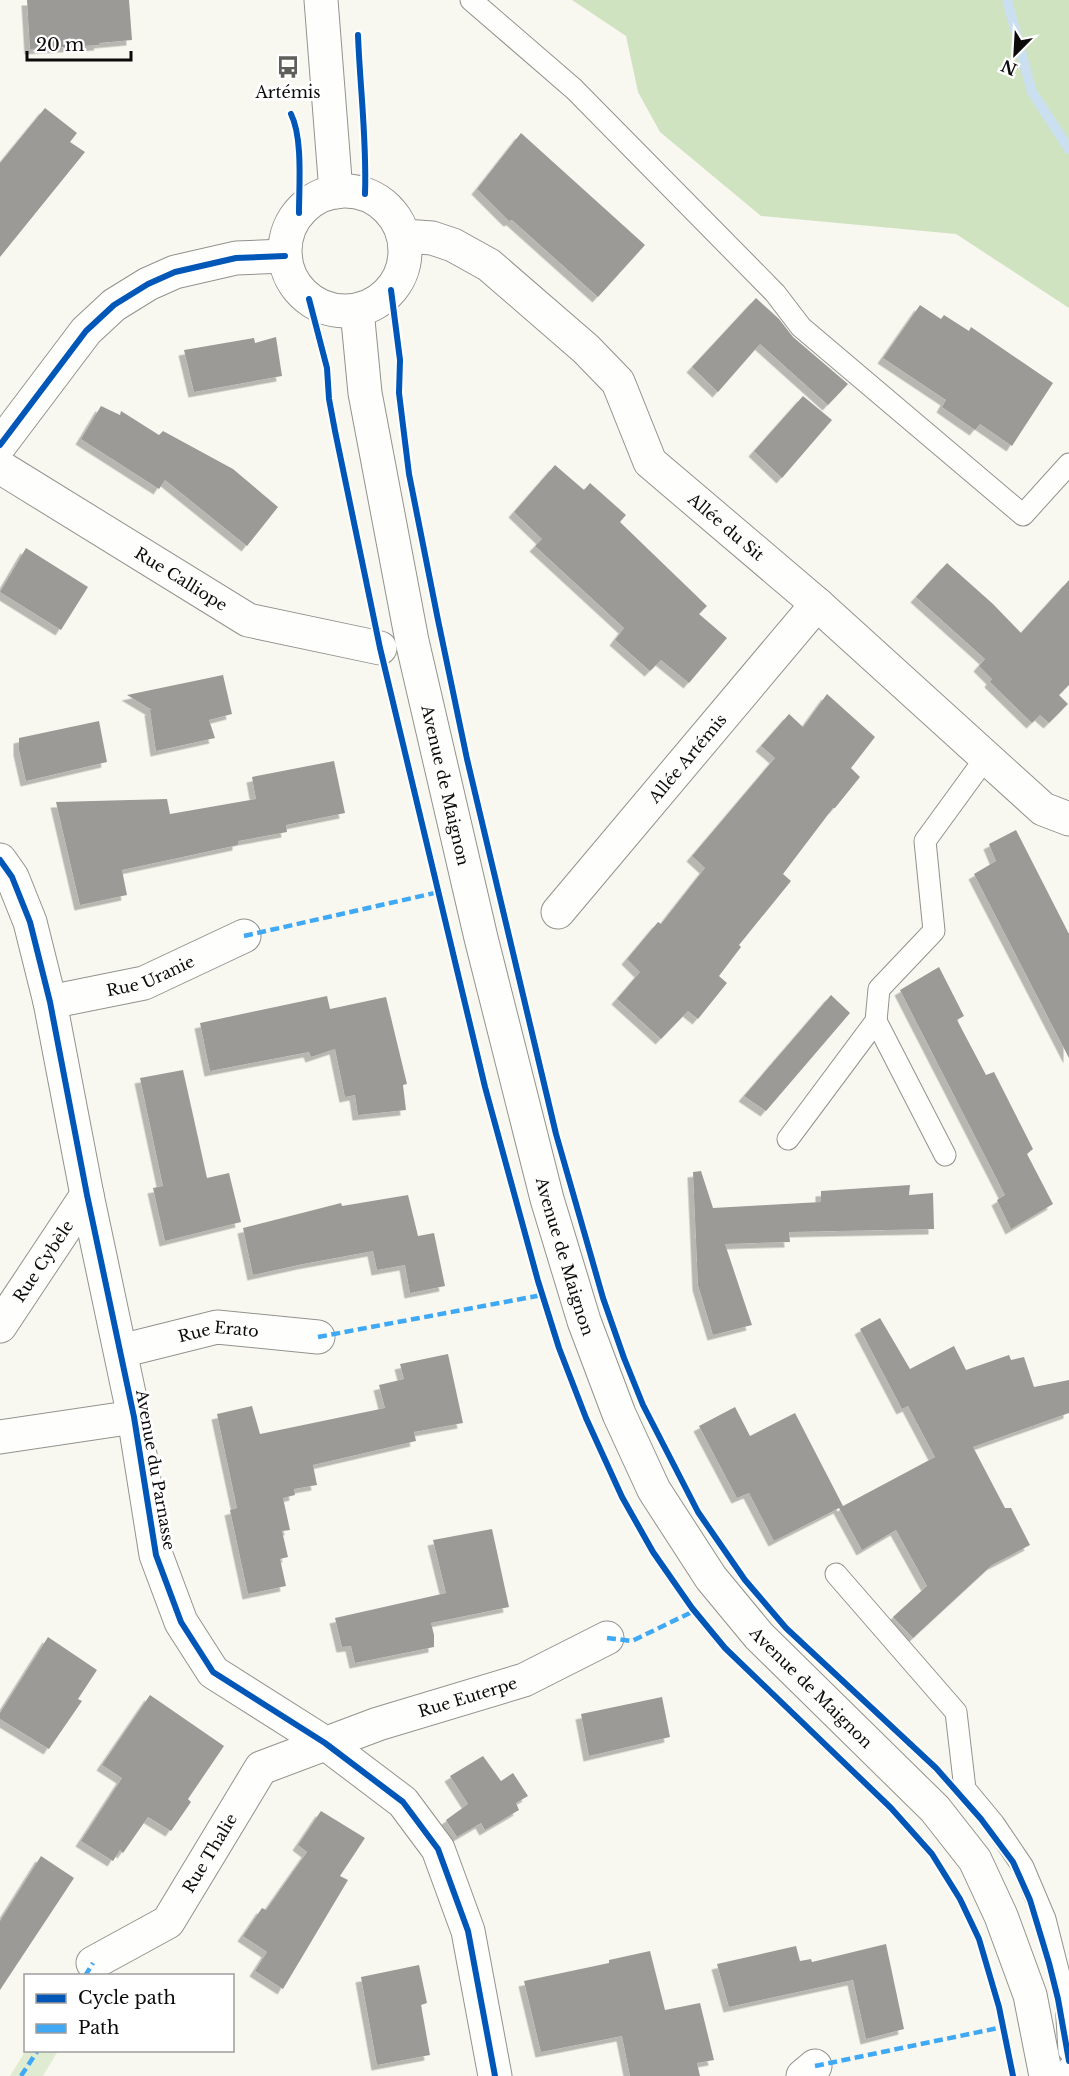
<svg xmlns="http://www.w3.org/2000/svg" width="1069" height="2076" font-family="'Libre Baskerville',serif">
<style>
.green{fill:#e0ecd2}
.forest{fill:#d0e3c1}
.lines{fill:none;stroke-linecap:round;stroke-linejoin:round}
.stream{stroke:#cadfef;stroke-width:10}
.building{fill:#9c9a96;filter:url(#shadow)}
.service-casing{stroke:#92928e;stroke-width:23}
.minor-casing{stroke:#92928e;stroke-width:35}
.tertiary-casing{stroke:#92928e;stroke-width:35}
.service{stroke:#fefefd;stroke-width:21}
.minor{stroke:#fefefd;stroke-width:33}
.tertiary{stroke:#fefefd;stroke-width:33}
.quiet{stroke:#3fa9f5;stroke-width:4.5;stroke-dasharray:9 4.5;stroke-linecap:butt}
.cycleway-casing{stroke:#fff;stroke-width:10}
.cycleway{stroke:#0057b8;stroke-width:6}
.labels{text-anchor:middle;stroke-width:6;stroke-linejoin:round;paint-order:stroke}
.poi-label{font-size:16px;fill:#0b0b0b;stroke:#fff}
.street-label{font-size:16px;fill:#0b0b0b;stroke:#fff}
</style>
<defs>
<filter id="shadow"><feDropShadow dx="-5.5" dy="5.5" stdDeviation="0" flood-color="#0004"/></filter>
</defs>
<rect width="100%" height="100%" fill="#f9f8f0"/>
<path class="green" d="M26,2050H58V2051L43,2076H10Z"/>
<path class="forest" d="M572,0H1069V308L956,234L761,216L660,132L638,92L626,36Z"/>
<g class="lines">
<path class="stream" d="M1007,0L1032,92L1069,149"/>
</g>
<g class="building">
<path d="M27,0H129L132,40L99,43L100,45L30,49Z"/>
<path d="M45,108L77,133L70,142L85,152L0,257V163Z"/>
<path d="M521,133L645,245L598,297L512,220L509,221L477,189Z"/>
<path d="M756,298L779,319L793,337L848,384L828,405L760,344L718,392L692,367Z"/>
<path d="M920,305L941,319L944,315L969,331L971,327L1053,383L1012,446L980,424L975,430L942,407L946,400L883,358Z"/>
<path d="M276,337L282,376L194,392L184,350L254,338L255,343Z"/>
<path d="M803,396L832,420L782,478L754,451Z"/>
<path d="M101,406L120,415L121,411L159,435L163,431L233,469L278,507L247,546L165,480L159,489L81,439Z"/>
<path d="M555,465L584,490L590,483L626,515L620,522L707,606L699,614L727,638L689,683L661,660L650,671L615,640L624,628L535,546L542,539L514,512Z"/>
<path d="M26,548L88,587L61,630L0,592Z"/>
<path d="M947,563L993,604L1021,633L1069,580V685L1059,695L1068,704L1049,723L1040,715L1032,723L990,682L992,679L979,666L985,659L916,597Z"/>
<path d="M223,675L232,714L209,720L215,738L156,751L150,710H152L127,695Z"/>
<path d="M827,694L875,737L851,768L860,777L835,808H833L783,874L791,881L739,945L741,947L719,976L727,983L698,1019L688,1011L661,1039L617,999L640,972L627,959L658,922L661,924L705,868L692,856L775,758L761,746L789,714L803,727Z"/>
<path d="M99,721L107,762L26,781L19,750V738Z"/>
<path d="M334,761L345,813L286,825L287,832L238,841V845L122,870L127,895L80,905L56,802L167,799L170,814L256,799L252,777Z"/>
<path d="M1016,830L1069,934V1058L974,874L996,861L989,844Z"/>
<path d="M939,967L964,1016L957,1020L986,1075L994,1072L1033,1149L1027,1154L1053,1204L1011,1229L997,1200L1005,1195L900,990Z"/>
<path d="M831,995L850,1013L766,1111L744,1096Z"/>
<path d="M327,996L330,1009L386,997L407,1084L403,1085L406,1110L358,1115L355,1095L345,1097L335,1049L311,1057L309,1052L210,1071L200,1023Z"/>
<path d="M183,1070L207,1178L229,1173L241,1222L165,1241L153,1188L163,1186L140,1078Z"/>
<path d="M701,1171L713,1208L821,1202V1191L910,1185L909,1195L933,1193L934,1229L789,1232L790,1242L725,1244L752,1325L713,1335L698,1285L693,1172Z"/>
<path d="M408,1195L418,1236L434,1233L445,1286L410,1293L405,1265L377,1270L373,1251L303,1264L253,1275L243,1228L341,1203L342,1206Z"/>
<path d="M880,1318L910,1369L954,1346L966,1370L1009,1355L1011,1360L1024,1357L1034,1387L1069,1380V1413L973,1447L1005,1508H1011L1030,1545L992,1565L913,1638L893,1617L927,1586L896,1530L862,1550L839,1508L841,1507L774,1541L749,1493L737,1498L699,1426L735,1407L750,1436L795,1413L843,1506L935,1457L908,1406L902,1409L860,1329Z"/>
<path d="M448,1354L463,1423L414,1432L416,1441L313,1465L317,1485L294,1489L295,1495L283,1498L290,1530L282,1531L288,1557L280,1559L286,1586L248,1594L230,1510L237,1508L217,1414L252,1406L260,1434L385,1408L379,1385L404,1379L400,1364Z"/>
<path d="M492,1529L509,1607L431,1623L434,1635V1647L355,1663L351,1646L342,1647L335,1618L446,1593L433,1540Z"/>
<path d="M48,1637L97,1670L78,1699L82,1701L49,1749L0,1719V1713Z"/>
<path d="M150,1695L224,1746L188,1799L191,1802L171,1831L148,1817L123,1853L120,1850L113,1861L81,1841L122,1778L102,1765Z"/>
<path d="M662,1697L670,1737L589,1756L581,1714Z"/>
<path d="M483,1756L501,1781L513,1773L528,1796L516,1803L519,1810L485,1830L481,1823L457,1837L446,1820L468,1804L450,1776Z"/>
<path d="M321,1811L365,1838L340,1876L348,1880L283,1989L255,1971L267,1952L243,1936L262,1908L266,1910L307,1852L298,1845Z"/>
<path d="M41,1856L74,1878L0,1990V1921Z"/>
<path d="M886,1944L904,2029L866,2039L853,1980L729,2007L717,1964L796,1946L800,1961L811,1959L812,1962Z"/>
<path d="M650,1951L665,2010L700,2003L714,2060L697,2063L700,2076H630L622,2036L541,2052L524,1981L609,1963V1960Z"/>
<path d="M419,1965L427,2003L421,2005L430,2055L377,2065L361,1977Z"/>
</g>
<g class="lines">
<g class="service-casing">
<g id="service">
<path d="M471,0L574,89L775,293L801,327L1023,515L1069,464"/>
<path d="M876,1021L945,1155"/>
<path d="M788,1139L876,1021L879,989L934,931L925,841L976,771L988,760"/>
<path d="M836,1574L956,1712L965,1789L994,1824L1023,1867L1045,1919L1066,2002L1069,2051"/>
<path d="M1066,2076L1069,2067"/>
</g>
</g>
<g class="minor-casing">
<g id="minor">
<path id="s1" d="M404,236L432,238L453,245L489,265L586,349L618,382L650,462L817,604L1043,809L1069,819"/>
<path d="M0,445L86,331L114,305L148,284L175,272L236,258L285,256"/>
<path id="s2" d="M0,467L248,620L380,648"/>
<path d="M0,860L12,877L30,922L50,1002L87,1195L134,1417L156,1555L181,1622L213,1672L325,1743L403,1802L438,1849L468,1931L495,2076"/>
<path id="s3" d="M558,912L817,604"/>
<path id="s4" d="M50,1002L144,983L244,936"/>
<path id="s5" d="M0,1326L87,1195"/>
<path id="s6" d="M121,1351L217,1327L318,1337"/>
<path d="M0,1437L134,1417"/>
<path id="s7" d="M93,1963L168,1922L261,1768L378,1724L524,1680L607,1638"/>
<path d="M803,2076L815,2066"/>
</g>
</g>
<g class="tertiary-casing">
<g id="tertiary">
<path d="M321,0L336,192"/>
<circle cx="345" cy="251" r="60"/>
<path id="s8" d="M357,310L365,393L412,641L481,938L547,1199L584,1321L619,1414L654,1490L711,1578L759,1636L935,1809L975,1860L1001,1916L1030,1995L1046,2076"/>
</g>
</g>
<use href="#service" class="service"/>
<use href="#minor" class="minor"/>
<use href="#tertiary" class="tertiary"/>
<g class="quiet">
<path d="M244,936L439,892"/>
<path d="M318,1337L542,1295"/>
<path d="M607,1638L632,1641L694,1611"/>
<path d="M85,1976L93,1963"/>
<path d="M815,2066L1003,2027"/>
<path d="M21,2076L38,2050"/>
</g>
<g class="cycleway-casing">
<g id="cycleway">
<path d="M358,35C360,88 367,141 365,194"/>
<path d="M291,114C303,138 299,186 299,213"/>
<path d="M391,290L400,360L399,393L409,474L438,620L467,759L556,1134L603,1298L624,1358L643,1405L698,1512L745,1580L786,1628L936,1768L981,1819L1013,1862L1030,1900L1049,1963L1058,1999L1069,2061"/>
<path d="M309,299L327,368L329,399L335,431L380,648L485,1087L538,1281L559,1348L586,1418L622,1497L653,1552L692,1608L725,1648L891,1808L932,1854L960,1899L979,1939L999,2007L1013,2076"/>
<path d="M0,445L86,331L114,305L148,284L175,272L236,258L285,256"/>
<path d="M0,860L12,877L30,922L50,1002L87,1195L134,1417L156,1555L181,1622L213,1672L325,1743L403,1802L438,1849L468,1931L495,2076"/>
</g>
</g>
<use href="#cycleway" class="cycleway"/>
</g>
<defs>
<g id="bus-bare" transform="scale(1.8)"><path d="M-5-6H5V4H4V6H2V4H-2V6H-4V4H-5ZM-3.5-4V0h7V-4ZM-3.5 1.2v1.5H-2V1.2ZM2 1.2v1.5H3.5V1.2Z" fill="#5e5e5b" stroke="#fff" stroke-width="2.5" paint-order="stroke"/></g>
</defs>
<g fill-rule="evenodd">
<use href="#bus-bare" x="288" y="67"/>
</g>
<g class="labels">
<g class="poi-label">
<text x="288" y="98">Artémis</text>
</g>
<g class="street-label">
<text dy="6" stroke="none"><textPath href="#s1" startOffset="452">Allée du Sit</textPath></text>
<text dy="6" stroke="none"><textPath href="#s2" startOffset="213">Rue Calliope</textPath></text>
<text dy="6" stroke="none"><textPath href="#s3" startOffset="201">Allée Artémis</textPath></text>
<text dy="6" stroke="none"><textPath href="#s8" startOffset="484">Avenue de Maignon</textPath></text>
<text dy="6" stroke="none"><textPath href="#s4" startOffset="104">Rue Uranie</textPath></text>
<text dy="6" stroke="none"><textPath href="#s8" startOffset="970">Avenue de Maignon</textPath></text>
<text dy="6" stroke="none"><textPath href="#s5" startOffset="78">Rue Cybèle</textPath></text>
<text dy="6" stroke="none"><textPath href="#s6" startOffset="100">Rue Erato</textPath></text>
<text transform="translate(156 1470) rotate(80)" y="6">Avenue du Parnasse</text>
<text dy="6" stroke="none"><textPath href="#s8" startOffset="1474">Avenue de Maignon</textPath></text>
<text dy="6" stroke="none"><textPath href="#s7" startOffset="484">Rue Euterpe</textPath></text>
<text dy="6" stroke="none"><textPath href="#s7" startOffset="166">Rue Thalie</textPath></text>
</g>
</g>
<rect x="24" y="1974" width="210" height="78" fill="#ffffff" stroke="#9d9d9d" stroke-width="1.5"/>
<rect x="36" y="1994" width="30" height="9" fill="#0057b8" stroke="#9d9d9d" stroke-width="1.5"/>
<text x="78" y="2004" font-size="18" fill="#0b0b0b">Cycle path</text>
<rect x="36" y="2024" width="30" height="9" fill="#3fa9f5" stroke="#9d9d9d" stroke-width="1.5"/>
<text x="78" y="2034" font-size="18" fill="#0b0b0b">Path</text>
<g transform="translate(1015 54) rotate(204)" stroke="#ffffff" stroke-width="4.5" paint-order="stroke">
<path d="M0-4.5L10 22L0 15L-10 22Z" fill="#0b0b0b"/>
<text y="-9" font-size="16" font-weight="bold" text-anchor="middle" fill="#0b0b0b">N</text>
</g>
<path d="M27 51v9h104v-9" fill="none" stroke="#0b0b0b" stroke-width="3"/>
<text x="36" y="51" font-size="18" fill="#0b0b0b" stroke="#ffffff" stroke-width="4.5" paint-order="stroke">20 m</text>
</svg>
